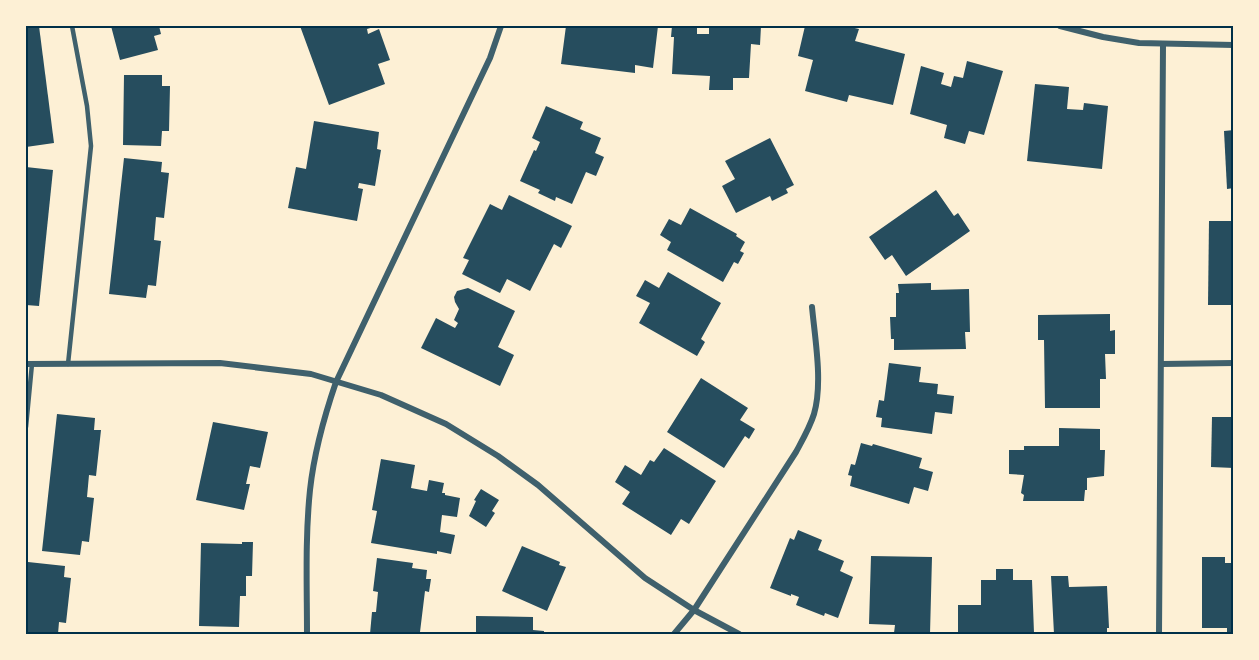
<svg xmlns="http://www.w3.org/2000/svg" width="1259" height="660" font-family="Mulish,sans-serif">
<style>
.building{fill:#264d5e}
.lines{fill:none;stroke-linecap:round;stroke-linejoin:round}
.service{stroke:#3f606c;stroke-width:4.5}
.minor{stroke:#3f606c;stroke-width:6}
.neatline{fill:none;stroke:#003049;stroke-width:2}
</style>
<rect width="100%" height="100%" fill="#fdf0d5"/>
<g class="building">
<path d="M26,26H39L54,143L26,147Z"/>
<path d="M111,26H159L161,34L154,36L158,50L120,60Z"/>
<path d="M300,26H377L367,29L368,34L379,29L390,60L378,64L385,84L329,105Z"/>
<path d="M566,26H658L653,68L635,65V73L561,64Z"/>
<path d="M672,26H697V34H709V26H761L760,45L751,44L749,78H733V90H709L710,76L672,74L674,37H671Z"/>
<path d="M805,26H846L859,29L855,41L905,54L893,105L849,95L847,102L805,91L813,60L798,56Z"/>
<path d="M967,61L1003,71L984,135L969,131L965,144L944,138L947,125L910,114L921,66L944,73L941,84L951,87L954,76L963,78Z"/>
<path d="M124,75H162V86H170L169,131H162L161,146L123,145Z"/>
<path d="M1035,84L1069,87L1067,109L1083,110L1084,103L1108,106L1102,169L1027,161Z"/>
<path d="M546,106L583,122L580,129L601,138L595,153L604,157L596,176L586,172L572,204L556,197L555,201L538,193L540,190L520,181L534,150L536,151L540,142L532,138Z"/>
<path d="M314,121L379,132L377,149L381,150L375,186L359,183L358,188L363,189L357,221L288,208L296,167L306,169Z"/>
<path d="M1234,130V188L1227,189L1224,131Z"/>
<path d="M770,138L794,185L786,189L788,193L772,201L770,196L736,213L722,186L735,179L725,161Z"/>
<path d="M124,158L162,162L161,172L169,173L164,218L156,217L154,240L161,241L156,286L148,285L146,298L109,294Z"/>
<path d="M26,167L53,170L39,306L26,305Z"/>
<path d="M936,190L954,216L958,213L970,231L906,276L892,255L885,260L869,237Z"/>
<path d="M509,195L572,226L561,248L554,244L530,291L507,279L500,293L462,274L469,260L463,258L490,204L502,210Z"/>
<path d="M690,208L737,234L736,236L745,242L740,251L744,253L738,264L734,262L723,282L667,250L671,242L660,235L669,219L681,225Z"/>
<path d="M1209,221H1234V305H1208Z"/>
<path d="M668,272L721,303L701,339L705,342L697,356L639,323L650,303L636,296L645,280L659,288Z"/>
<path d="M931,283V290L969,289L970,332H965L966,349L894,350V339H891L890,317H896V293H899L898,284Z"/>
<path d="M468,288L515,311L498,347L514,355L500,386L421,348L436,318L455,328L458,323L454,320L459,309L455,302L454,297L457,291Z"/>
<path d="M1110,314V331L1115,330V354H1105L1106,379H1100V408H1045L1044,340H1038V315Z"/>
<path d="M889,363L921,367L919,382L938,384L937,394L954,396L952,414L935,412L932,434L881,427L882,418L876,417L879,400L884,401Z"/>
<path d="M701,378L748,408L740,420L755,429L749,439L745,436L724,468L667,432Z"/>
<path d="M57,414L95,418L94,430H101L96,476L89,475L87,497L94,498L89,542L82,541L80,555L42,551Z"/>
<path d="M1212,417H1234V468L1211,467Z"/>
<path d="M213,422L268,432L260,468L250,466L246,484H250L244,510L196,500Z"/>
<path d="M1059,428L1100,429V450H1105L1104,476L1087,478V490H1085L1084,501H1023L1024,495L1021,493L1024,475L1009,474V450H1024V446H1059Z"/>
<path d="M861,443L872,446L873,444L922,458L919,468L933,472L928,491L914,487L909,504L850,486L852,476L848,475L851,464L855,465Z"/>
<path d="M664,448L716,481L689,524L681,519L671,535L622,504L630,492L615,482L625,465L641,475L650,460L654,462Z"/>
<path d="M381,459L415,465L411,488L427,491L429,480L444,483L442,493H445V495L460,498L457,517L442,515L440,532L455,535L451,554L437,551V554L371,543L377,511L372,510Z"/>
<path d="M481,489L499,500L492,511L495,513L486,527L469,516L476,501L474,500Z"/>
<path d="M798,530L822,540L818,550L844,561L840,571L853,577L838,618L825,613L824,616L796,605L799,597L791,594V596L770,588L790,538L794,540Z"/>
<path d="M242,542H253L252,576H246V596H240L239,627L199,626L201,543L242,544Z"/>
<path d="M522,546L560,562L559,565L566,567L547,611L502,591Z"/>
<path d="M871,556L932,557L930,634L894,633L895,625L869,624Z"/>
<path d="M1202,557H1225V563H1234V633H1227V628H1202Z"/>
<path d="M377,558L413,563L412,568L427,570L426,579H431L429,592L425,591L420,632L429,634H370L372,612H376L378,592L373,591Z"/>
<path d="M28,562L65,566L64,577L71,578L66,623L59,622L58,634H26V583Z"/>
<path d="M996,569H1013V580H1032L1034,633H958V605H981V580H996Z"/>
<path d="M1051,576H1068L1069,587L1107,586L1109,628H1107V634H1054Z"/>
<path d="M476,616L533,617V630L544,631V634H476Z"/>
</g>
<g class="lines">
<g class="service">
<path d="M68,364L91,146L87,106L72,26"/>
<path d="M26,427L32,364"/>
</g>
<g class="minor">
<path d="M1060,26L1103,37L1139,43L1234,45"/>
<path d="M26,364L220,363L311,374L381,395L446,424L498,456L538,485L645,578L694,610L739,634"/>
<path d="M1162,364L1234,363"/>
<path d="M307,634C307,587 305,538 310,490C314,453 324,417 336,382L490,58L501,26"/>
<path d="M674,634L694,610L796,452C803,439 810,427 814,414C823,383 815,339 812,307"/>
<path d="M1159,634L1163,45"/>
</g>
</g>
<rect width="1259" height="660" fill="none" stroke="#fdf0d5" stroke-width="54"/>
<rect x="27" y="27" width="1205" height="606" class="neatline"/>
</svg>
